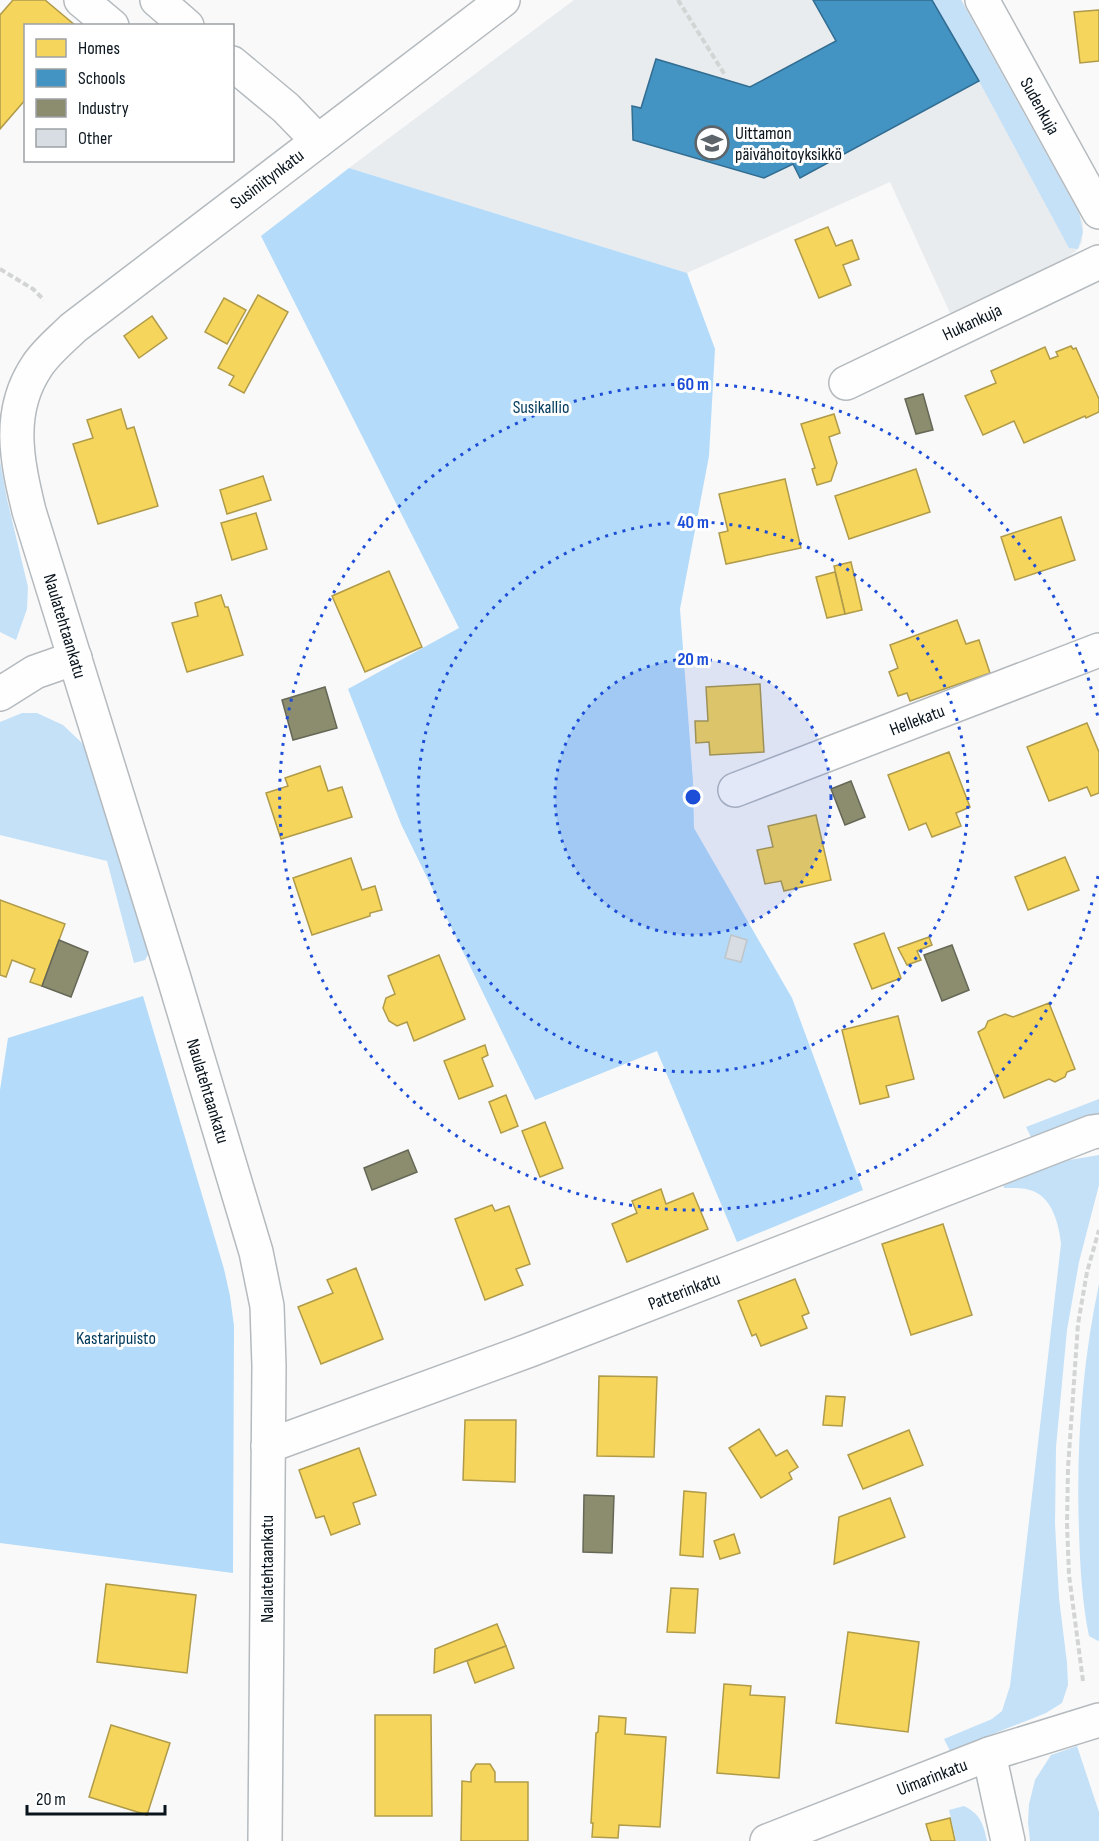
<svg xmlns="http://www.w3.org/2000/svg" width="1099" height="1841" font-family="'Sofia Sans Condensed',sans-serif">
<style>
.built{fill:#e8ecef}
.green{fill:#c4e1f8}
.forest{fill:#b4dbf9}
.homes{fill:#f6d55c;stroke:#af9b49;stroke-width:1.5}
.schools{fill:#4393c3;stroke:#326d91;stroke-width:1.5}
.industry{fill:#8c8c6e;stroke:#656856;stroke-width:1.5}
.building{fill:#d7dde2;stroke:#bfc5c9;stroke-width:1.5}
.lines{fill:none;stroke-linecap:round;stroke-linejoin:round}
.minor-casing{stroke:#b4babe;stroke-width:36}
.path{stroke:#d3d4d4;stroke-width:4;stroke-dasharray:6 3;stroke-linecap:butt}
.minor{stroke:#fefefe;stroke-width:33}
.ring{fill:none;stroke:#1d4ed8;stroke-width:3;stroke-dasharray:3 6}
.labels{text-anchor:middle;stroke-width:6;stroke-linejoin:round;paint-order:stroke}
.street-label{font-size:18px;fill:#09141d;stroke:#fff}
.poi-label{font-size:18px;fill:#09141d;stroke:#fff;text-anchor:start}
.park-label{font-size:18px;fill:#003a5c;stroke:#fff}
.centre{fill:#1d4ed8;stroke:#fff;stroke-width:3}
.ring-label{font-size:18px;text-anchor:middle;font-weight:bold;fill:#1d4ed8;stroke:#fff;stroke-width:6;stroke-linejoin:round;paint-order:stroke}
</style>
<rect width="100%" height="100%" fill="#f9f9f9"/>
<path class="built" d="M574,0H962L1079,213L1083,223L1082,242L1078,249L1063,261L950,313L890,182L687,273L349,168Z"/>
<g class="green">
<path d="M932,0H961L1079,213L1083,232L1078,249L1069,248L979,81Z"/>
<path d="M0,461L7,499L28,587L27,609L16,640L0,632Z"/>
<path d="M22,713H37L63,725L82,743L94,769L150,951L145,960L134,963L107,861L0,835V722Z"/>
<path d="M1099,1099V1115L1037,1138L1031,1137L1026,1127Z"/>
<path d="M1099,1155V1185L1079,1262L1067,1330L1056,1447L1055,1524L1059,1598L1067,1663L1068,1685L1062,1703L1046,1713L950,1751L944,1739L992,1719L1002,1711L1010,1686L1061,1244C1059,1225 1053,1199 1033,1191C1024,1187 1013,1188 1004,1188L1003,1184L1069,1160Z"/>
<path d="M1099,1284V1640L1098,1641L1089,1636C1082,1601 1080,1566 1079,1531C1076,1449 1082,1364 1099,1284Z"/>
<path d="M1077,1746L1099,1812V1841H1030L1028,1822L1029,1804L1035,1780L1051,1755Z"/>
<path d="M964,1806C980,1814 983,1823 987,1841H956L949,1810Z"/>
</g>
<g class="forest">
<path d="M349,168L687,273L715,349L709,456L680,609L693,781L694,828L792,998L863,1190L737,1242L657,1051L535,1100L401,824L348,689L459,628L261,236Z"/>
<path d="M143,996L224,1269L230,1296L234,1326L233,1573L0,1543V1090L8,1038Z"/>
</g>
<g class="homes">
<path d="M13,0H45L76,26H26V99L0,129V15Z"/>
<path d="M1099,10V61L1080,63L1074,12Z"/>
<path d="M828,227L836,246L852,240L859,259L843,265L851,285L819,298L795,240Z"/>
<path d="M258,295L288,312L244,393L229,385L234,376L218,368Z"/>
<path d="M224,298L246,310L227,344L205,332Z"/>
<path d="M152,316L167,338L139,358L124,336Z"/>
<path d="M1071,346L1073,349L1076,348L1099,399V412L1086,418L1085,416L1024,443L1014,421L983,435L965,396L996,383L991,371L1045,347L1050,359L1058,356L1056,352Z"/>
<path d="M121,409L127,429L134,427L158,506L98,524L73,444L93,438L87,420Z"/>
<path d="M834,414L840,433L829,437L837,463L831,481L817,485L812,469L815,468L801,424Z"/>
<path d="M916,469L930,512L849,539L835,496Z"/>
<path d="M263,476L271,500L227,514L220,490Z"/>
<path d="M785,479L801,548L726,564L719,533L728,531L719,494Z"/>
<path d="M256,513L267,549L232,560L221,523Z"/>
<path d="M1061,517L1075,560L1015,580L1001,537Z"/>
<path d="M851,562L862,610L845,614L834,566Z"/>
<path d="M389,571L422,647L365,672L332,596Z"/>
<path d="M835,572L845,614L827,618L816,577Z"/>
<path d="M221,595L225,607H228L243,655L187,672L172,623L198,616L195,603Z"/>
<path d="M957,620L966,644L979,640L990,673L910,701L907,693L898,696L889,672L898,668L890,645Z"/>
<path d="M760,684L764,752L710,755L709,742L696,743L695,721H708L706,687Z"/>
<path d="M1087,723L1099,752V793L1091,796L1087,787L1049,801L1027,747Z"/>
<path d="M949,752L970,807L956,813L961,826L932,837L926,823L909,830L888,775Z"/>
<path d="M320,766L328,791L342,787L352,817L281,839L266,793L288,786L285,778Z"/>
<path d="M816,815L831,880L784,891L781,881L765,884L757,850L773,847L768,826Z"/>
<path d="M1065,857L1079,890L1028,910L1015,877Z"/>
<path d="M351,858L362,890L375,886L382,910L370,913V916L312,935L293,878Z"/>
<path d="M0,900L65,924L42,986L30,982L35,969L12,960L6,977L0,975Z"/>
<path d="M884,933L901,978L872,989L854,944Z"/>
<path d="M929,937L932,945L917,951L921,960L907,965L898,948Z"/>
<path d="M439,955L465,1019L414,1041L407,1022L397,1026L389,1021L383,1008L386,998L395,994L388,976Z"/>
<path d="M1049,1003L1075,1069L1067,1072L1065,1077L1055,1082L1049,1079L1004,1098L978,1032L985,1028L988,1021L1005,1014L1013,1017Z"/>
<path d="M898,1016L914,1079L886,1086L889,1097L860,1104L842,1030Z"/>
<path d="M485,1045L488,1055L482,1058L493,1086L459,1099L444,1061Z"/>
<path d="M506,1095L518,1126L501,1133L489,1102Z"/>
<path d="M545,1122L563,1168L540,1177L522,1131Z"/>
<path d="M661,1189L666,1204L693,1193L708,1229L627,1262L612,1224L637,1213L632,1201Z"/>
<path d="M492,1205L495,1211L509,1206L530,1264L516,1269L523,1285L485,1300L455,1219Z"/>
<path d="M943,1224L972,1315L911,1335L882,1244Z"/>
<path d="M356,1268L383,1339L321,1364L298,1307L333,1293L327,1280Z"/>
<path d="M795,1279L809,1313L802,1316L807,1328L761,1346L756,1334L752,1336L738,1301Z"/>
<path d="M599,1376L657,1377L654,1457L597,1456Z"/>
<path d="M826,1396L845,1397L842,1426L823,1425Z"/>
<path d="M465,1420H516L515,1482L463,1480Z"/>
<path d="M759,1429L776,1456L787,1450L798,1467L789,1473L792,1479L761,1498L729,1448Z"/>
<path d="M909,1430L923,1465L863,1489L848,1455Z"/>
<path d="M359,1448L376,1495L353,1503L360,1524L331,1535L324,1516L316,1518L299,1470Z"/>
<path d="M684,1491L706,1493L703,1557L680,1555Z"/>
<path d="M890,1498L905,1537L834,1564L839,1517Z"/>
<path d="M734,1534L740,1553L720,1559L714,1541Z"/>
<path d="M106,1584L196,1595L187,1673L97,1662Z"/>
<path d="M671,1588L698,1589L695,1633L667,1632Z"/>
<path d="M497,1624L506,1646L434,1673L435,1649Z"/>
<path d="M848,1632L919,1642L908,1732L836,1723Z"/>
<path d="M506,1646L514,1668L475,1683L467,1661Z"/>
<path d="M724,1684L751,1686L750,1695L785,1697L779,1778L717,1773Z"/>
<path d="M375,1715H431L432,1816H375Z"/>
<path d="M599,1716L626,1718L625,1734L666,1737L660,1827L619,1825L618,1838L592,1837L593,1823H591L596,1733L598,1732Z"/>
<path d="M111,1725L170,1743L147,1815L89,1797Z"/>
<path d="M476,1764H490L495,1772V1782H528V1841H461L462,1781L471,1782V1772Z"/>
<path d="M950,1818L955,1841H931L926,1824Z"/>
</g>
<path class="schools" d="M813,0H932L979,81L800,178L793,164L764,178L633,140L632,106L641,108L656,59L750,87L836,41Z"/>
<g class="industry">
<path d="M923,394L933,430L916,434L905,399Z"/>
<path d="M325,687L337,728L293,740L282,700Z"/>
<path d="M851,781L865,817L845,825L831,789Z"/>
<path d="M59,940L88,952L71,997L42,986Z"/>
<path d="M952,945L969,990L942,1001L924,955Z"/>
<path d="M408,1150L417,1172L372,1190L364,1168Z"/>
<path d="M584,1495L614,1496L612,1553L583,1552Z"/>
</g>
<path class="building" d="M731,935L747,940L741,962L725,958Z"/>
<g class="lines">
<g class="minor-casing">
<g id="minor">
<path d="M81,0L112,26"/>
<path d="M157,0L187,26"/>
<path d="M982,0L1099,212"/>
<path d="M232,63L286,108L318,141"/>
<path d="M846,383L1099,262"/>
<path d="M0,694L35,672L75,658"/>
<path d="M735,790L1099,650"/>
<path d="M268,1446L530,1350L1092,1132L1099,1131"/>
<path d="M989,1754L1008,1841"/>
<path d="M265,1841L269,1366L267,1306L256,1252L173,975L29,511C17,461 6,412 37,366C46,352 61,340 73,328L503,0"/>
<path d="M767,1841L989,1754L1099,1720"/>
</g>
</g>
<g class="path">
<path d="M678,0L725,75"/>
<path d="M0,269L33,289L44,300"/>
<path d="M1083,1681L1069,1575L1067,1524L1068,1468L1078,1324L1087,1272L1099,1230"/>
</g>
<use href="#minor" class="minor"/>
</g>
<circle cx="693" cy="797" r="138" fill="#1d4ed8" fill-opacity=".12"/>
<g class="ring">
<circle cx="693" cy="797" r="138"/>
<circle cx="693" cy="797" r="275"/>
<path d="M1098 876A413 413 0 1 1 1098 718"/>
</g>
<defs>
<g id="school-ring" transform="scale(1.725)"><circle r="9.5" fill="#fff" stroke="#5d646a" stroke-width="1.5"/><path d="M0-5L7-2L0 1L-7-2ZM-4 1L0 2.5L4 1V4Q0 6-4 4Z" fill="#5d646a"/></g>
</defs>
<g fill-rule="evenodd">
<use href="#school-ring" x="712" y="143"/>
</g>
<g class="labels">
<g class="street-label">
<text transform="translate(1040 106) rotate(61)" y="6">Sudenkuja</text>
<text transform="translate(267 179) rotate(-37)" y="6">Susiniitynkatu</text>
<text transform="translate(972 322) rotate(-25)" y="6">Hukankuja</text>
<text transform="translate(65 626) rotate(73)" y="6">Naulatehtaankatu</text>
<text transform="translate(917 720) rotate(-21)" y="6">Hellekatu</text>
<text transform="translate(208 1091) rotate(73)" y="6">Naulatehtaankatu</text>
<text transform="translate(684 1291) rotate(-21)" y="6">Patterinkatu</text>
<text transform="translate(267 1569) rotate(-90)" y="6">Naulatehtaankatu</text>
<text transform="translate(932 1777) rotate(-21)" y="6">Uimarinkatu</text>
</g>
<g class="poi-label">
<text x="735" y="139">Uittamon<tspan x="735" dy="21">päivähoitoyksikkö</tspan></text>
</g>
<g class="park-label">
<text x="541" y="413">Susikallio</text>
<text x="116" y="1344">Kastaripuisto</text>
</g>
</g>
<circle cx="693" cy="797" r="9" class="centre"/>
<g class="ring-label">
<text x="693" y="390">60 m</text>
<text x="693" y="528">40 m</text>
<text x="693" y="665">20 m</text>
</g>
<rect x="24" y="24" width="210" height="138" fill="#ffffff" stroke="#9da1a5" stroke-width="1.5"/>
<rect x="36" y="39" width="30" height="18" fill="#f6d55c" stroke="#9da1a5" stroke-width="1.5"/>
<text x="78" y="54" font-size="18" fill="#09141d">Homes</text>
<rect x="36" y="69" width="30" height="18" fill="#4393c3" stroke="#9da1a5" stroke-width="1.5"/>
<text x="78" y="84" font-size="18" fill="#09141d">Schools</text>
<rect x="36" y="99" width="30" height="18" fill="#8c8c6e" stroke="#9da1a5" stroke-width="1.5"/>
<text x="78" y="114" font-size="18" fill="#09141d">Industry</text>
<rect x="36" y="129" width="30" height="18" fill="#d7dde2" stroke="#9da1a5" stroke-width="1.5"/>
<text x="78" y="144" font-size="18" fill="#09141d">Other</text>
<path d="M27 1805v9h138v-9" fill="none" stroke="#09141d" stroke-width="3"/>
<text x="36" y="1805" font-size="18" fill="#09141d" stroke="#ffffff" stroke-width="4.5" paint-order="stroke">20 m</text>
</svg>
